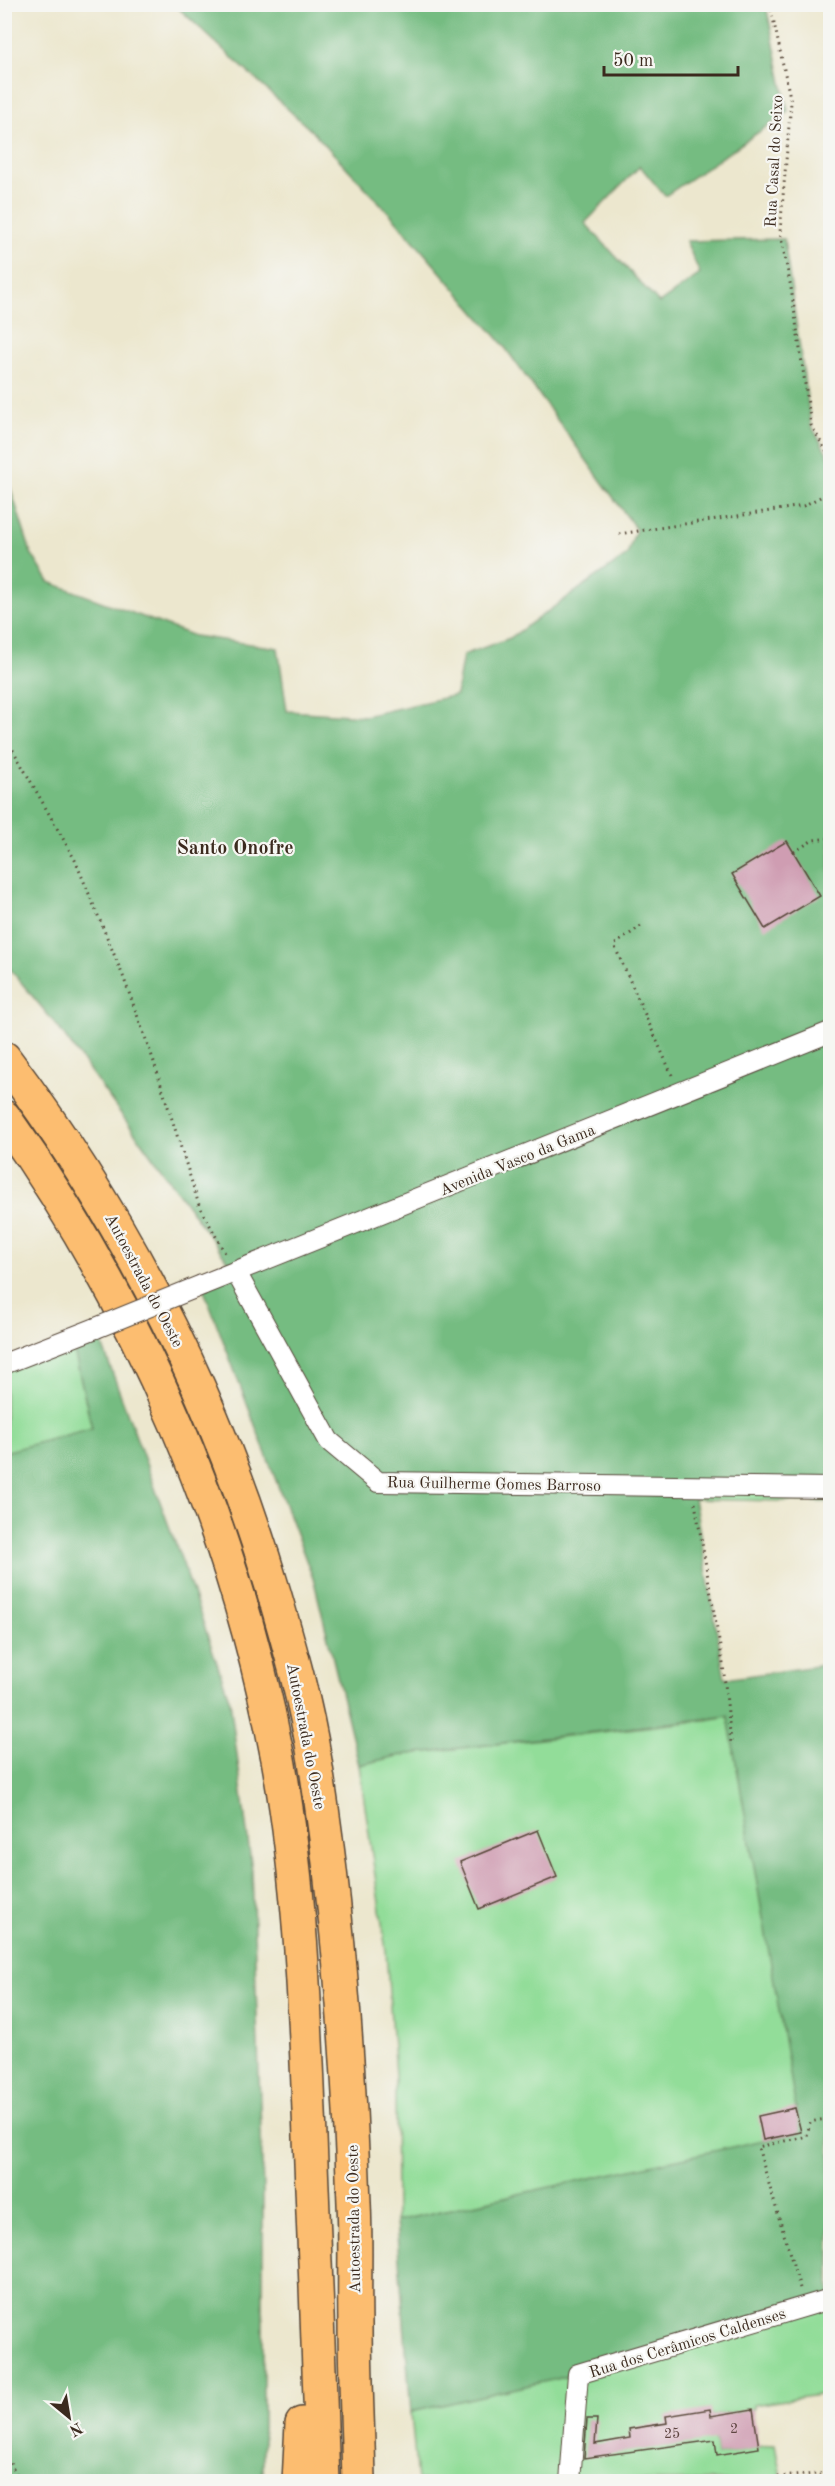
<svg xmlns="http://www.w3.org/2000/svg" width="835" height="2486" font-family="'Old Standard TT',serif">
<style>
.green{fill:#92dd99;stroke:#66845c;stroke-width:1.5}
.forest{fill:#75bc81;stroke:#587350;stroke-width:1.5}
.building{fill:#cf9db2}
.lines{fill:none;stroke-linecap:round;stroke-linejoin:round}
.minor-casing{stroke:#564638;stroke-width:22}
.motorway-casing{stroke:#564638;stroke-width:36}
.path{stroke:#564638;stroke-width:3;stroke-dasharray:1.5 4.5;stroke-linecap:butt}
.minor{stroke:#fff;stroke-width:20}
.motorway{stroke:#fcbd6f;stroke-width:33}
.minor-bridge-casing{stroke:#564638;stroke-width:22;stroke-linecap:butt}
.minor-bridge{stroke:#fff;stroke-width:20}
.labels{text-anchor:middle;stroke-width:4.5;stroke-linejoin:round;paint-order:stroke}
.number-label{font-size:14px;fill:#604743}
.street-label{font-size:16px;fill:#3b2a1e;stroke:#f6f6f2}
.quarter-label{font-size:20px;font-weight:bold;fill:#3b2a1e;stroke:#f6f6f2}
</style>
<rect width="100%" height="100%" fill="#f6f6f2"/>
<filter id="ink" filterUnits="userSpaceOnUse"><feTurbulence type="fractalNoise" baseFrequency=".0167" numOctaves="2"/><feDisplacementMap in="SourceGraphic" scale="12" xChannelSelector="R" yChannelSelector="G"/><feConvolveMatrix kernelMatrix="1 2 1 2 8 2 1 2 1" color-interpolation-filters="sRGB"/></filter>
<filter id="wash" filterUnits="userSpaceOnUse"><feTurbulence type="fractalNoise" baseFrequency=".008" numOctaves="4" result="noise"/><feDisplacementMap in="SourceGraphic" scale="24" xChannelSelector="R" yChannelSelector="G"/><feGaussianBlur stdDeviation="1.35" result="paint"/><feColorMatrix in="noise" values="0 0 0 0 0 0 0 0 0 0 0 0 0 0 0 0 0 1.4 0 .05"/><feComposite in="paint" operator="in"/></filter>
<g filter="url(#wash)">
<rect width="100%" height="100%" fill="#ece7ce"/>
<g class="green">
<path d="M71,1337L92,1428L5,1452V1364Z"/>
<path d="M687,1486L830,1488V1502L690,1499Z"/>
<path d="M728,1716L801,2132L396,2221L395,2075L386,1951L359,1765L401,1755L707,1720Z"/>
<path d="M830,2299V2393L753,2405V2409L711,2416L717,2455L775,2444L781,2477L792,2476L793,2481H417L411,2412L578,2374Z"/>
</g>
<g class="forest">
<path d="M175,5H766L788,112L665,196L640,166L585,223L659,303L700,274L686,241L784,239L811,425L830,458V1488L692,1487L725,1679L830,1664V2299L578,2374L411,2412L396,2221L800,2132L728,1716L401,1755L359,1765L314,1581L202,1285L235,1271L58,1027L5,963L4,468L31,553L49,582L194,636L278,648L287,711L365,716L456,695L463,655L510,638L627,555L636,529L501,342L393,217L316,135Z"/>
<path d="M96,1328L183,1564L230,1701L252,1871L263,2190V2481L5,2482V1452L92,1428L71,1337Z"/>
</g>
<g id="blocks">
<g class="building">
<path d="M787,841L820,896L765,929L732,874Z"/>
<path d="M538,1830L557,1877L479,1909L460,1862Z"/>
<path d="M795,2108L801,2132L763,2140L758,2116Z"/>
<path d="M710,2409L711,2416L753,2409L759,2448L717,2455L715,2440L584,2458L587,2419H597L595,2444L630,2438L629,2429L667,2423L666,2416Z"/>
</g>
</g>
</g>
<g filter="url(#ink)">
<use href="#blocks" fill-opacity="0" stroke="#564638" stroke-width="1.5"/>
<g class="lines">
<g class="minor-casing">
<g id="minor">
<path d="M236,1272L329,1441L378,1482L830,1488"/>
<path d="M202,1285L830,1032"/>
<path d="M4,1364L96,1328"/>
<path d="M570,2482L578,2374L830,2299"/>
</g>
</g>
<g class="motorway-casing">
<g id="motorway">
<path d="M4,1058C126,1220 217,1399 274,1593C290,1648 306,1704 315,1761C338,1907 349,2056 354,2203C356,2243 354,2283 355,2323C355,2376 358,2429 359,2482"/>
<path d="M4,1117C141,1309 234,1527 278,1759C304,1901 306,2044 312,2188C316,2286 320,2383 323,2482"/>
<path d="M299,2482L302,2424"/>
</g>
</g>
<g class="path">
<path d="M770,4L791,102L780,232L791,288L811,425L830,458"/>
<path d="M619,534L803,506L830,492"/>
<path d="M4,734L75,860L123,976L153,1059L199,1205L226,1255"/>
<path d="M794,852L813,840L830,838"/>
<path d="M641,926L614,945L672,1075"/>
<path d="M695,1503L723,1664L731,1742"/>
<path d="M800,2288L758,2147L807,2136L810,2122L830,2118"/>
<path d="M4,2452L21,2482"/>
<path d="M718,2482L830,2473"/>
</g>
<use href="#minor" class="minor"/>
<use href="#motorway" class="motorway"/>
<g class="minor-bridge-casing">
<path id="minor-bridge" d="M96,1328L202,1285"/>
</g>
<use href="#minor-bridge" class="minor-bridge"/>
</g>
</g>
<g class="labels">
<g class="number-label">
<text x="734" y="2433">2</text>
<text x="672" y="2438">25</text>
</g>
<g class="street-label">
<text transform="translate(773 161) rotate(-87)" y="6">Rua Casal do Seixo</text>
<text transform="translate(517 1159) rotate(-22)" y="6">Avenida Vasco da Gama</text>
<text transform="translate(145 1280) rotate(62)" y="6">Autoestrada do Oeste</text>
<text transform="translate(494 1483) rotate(1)" y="6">Rua Guilherme Gomes Barroso</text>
<text transform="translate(307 1736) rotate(79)" y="6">Autoestrada do Oeste</text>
<text transform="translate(353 2219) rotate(-91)" y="6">Autoestrada do Oeste</text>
<text transform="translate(687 2342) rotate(-17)" y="6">Rua dos Cerâmicos Caldenses</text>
</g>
<g class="quarter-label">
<text x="235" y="854">Santo Onofre</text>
</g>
</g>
<rect width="835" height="2486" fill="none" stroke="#f6f6f2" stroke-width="24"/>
<g transform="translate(69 2417) rotate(150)" stroke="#f6f6f2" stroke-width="4.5" paint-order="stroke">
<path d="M0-4.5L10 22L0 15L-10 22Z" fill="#3b2a1e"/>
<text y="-9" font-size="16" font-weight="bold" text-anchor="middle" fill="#3b2a1e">N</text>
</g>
<path d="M604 66v9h134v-9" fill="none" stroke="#3b2a1e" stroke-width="3"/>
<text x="613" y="66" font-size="18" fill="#3b2a1e" stroke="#f6f6f2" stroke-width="4.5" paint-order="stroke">50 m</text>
</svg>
